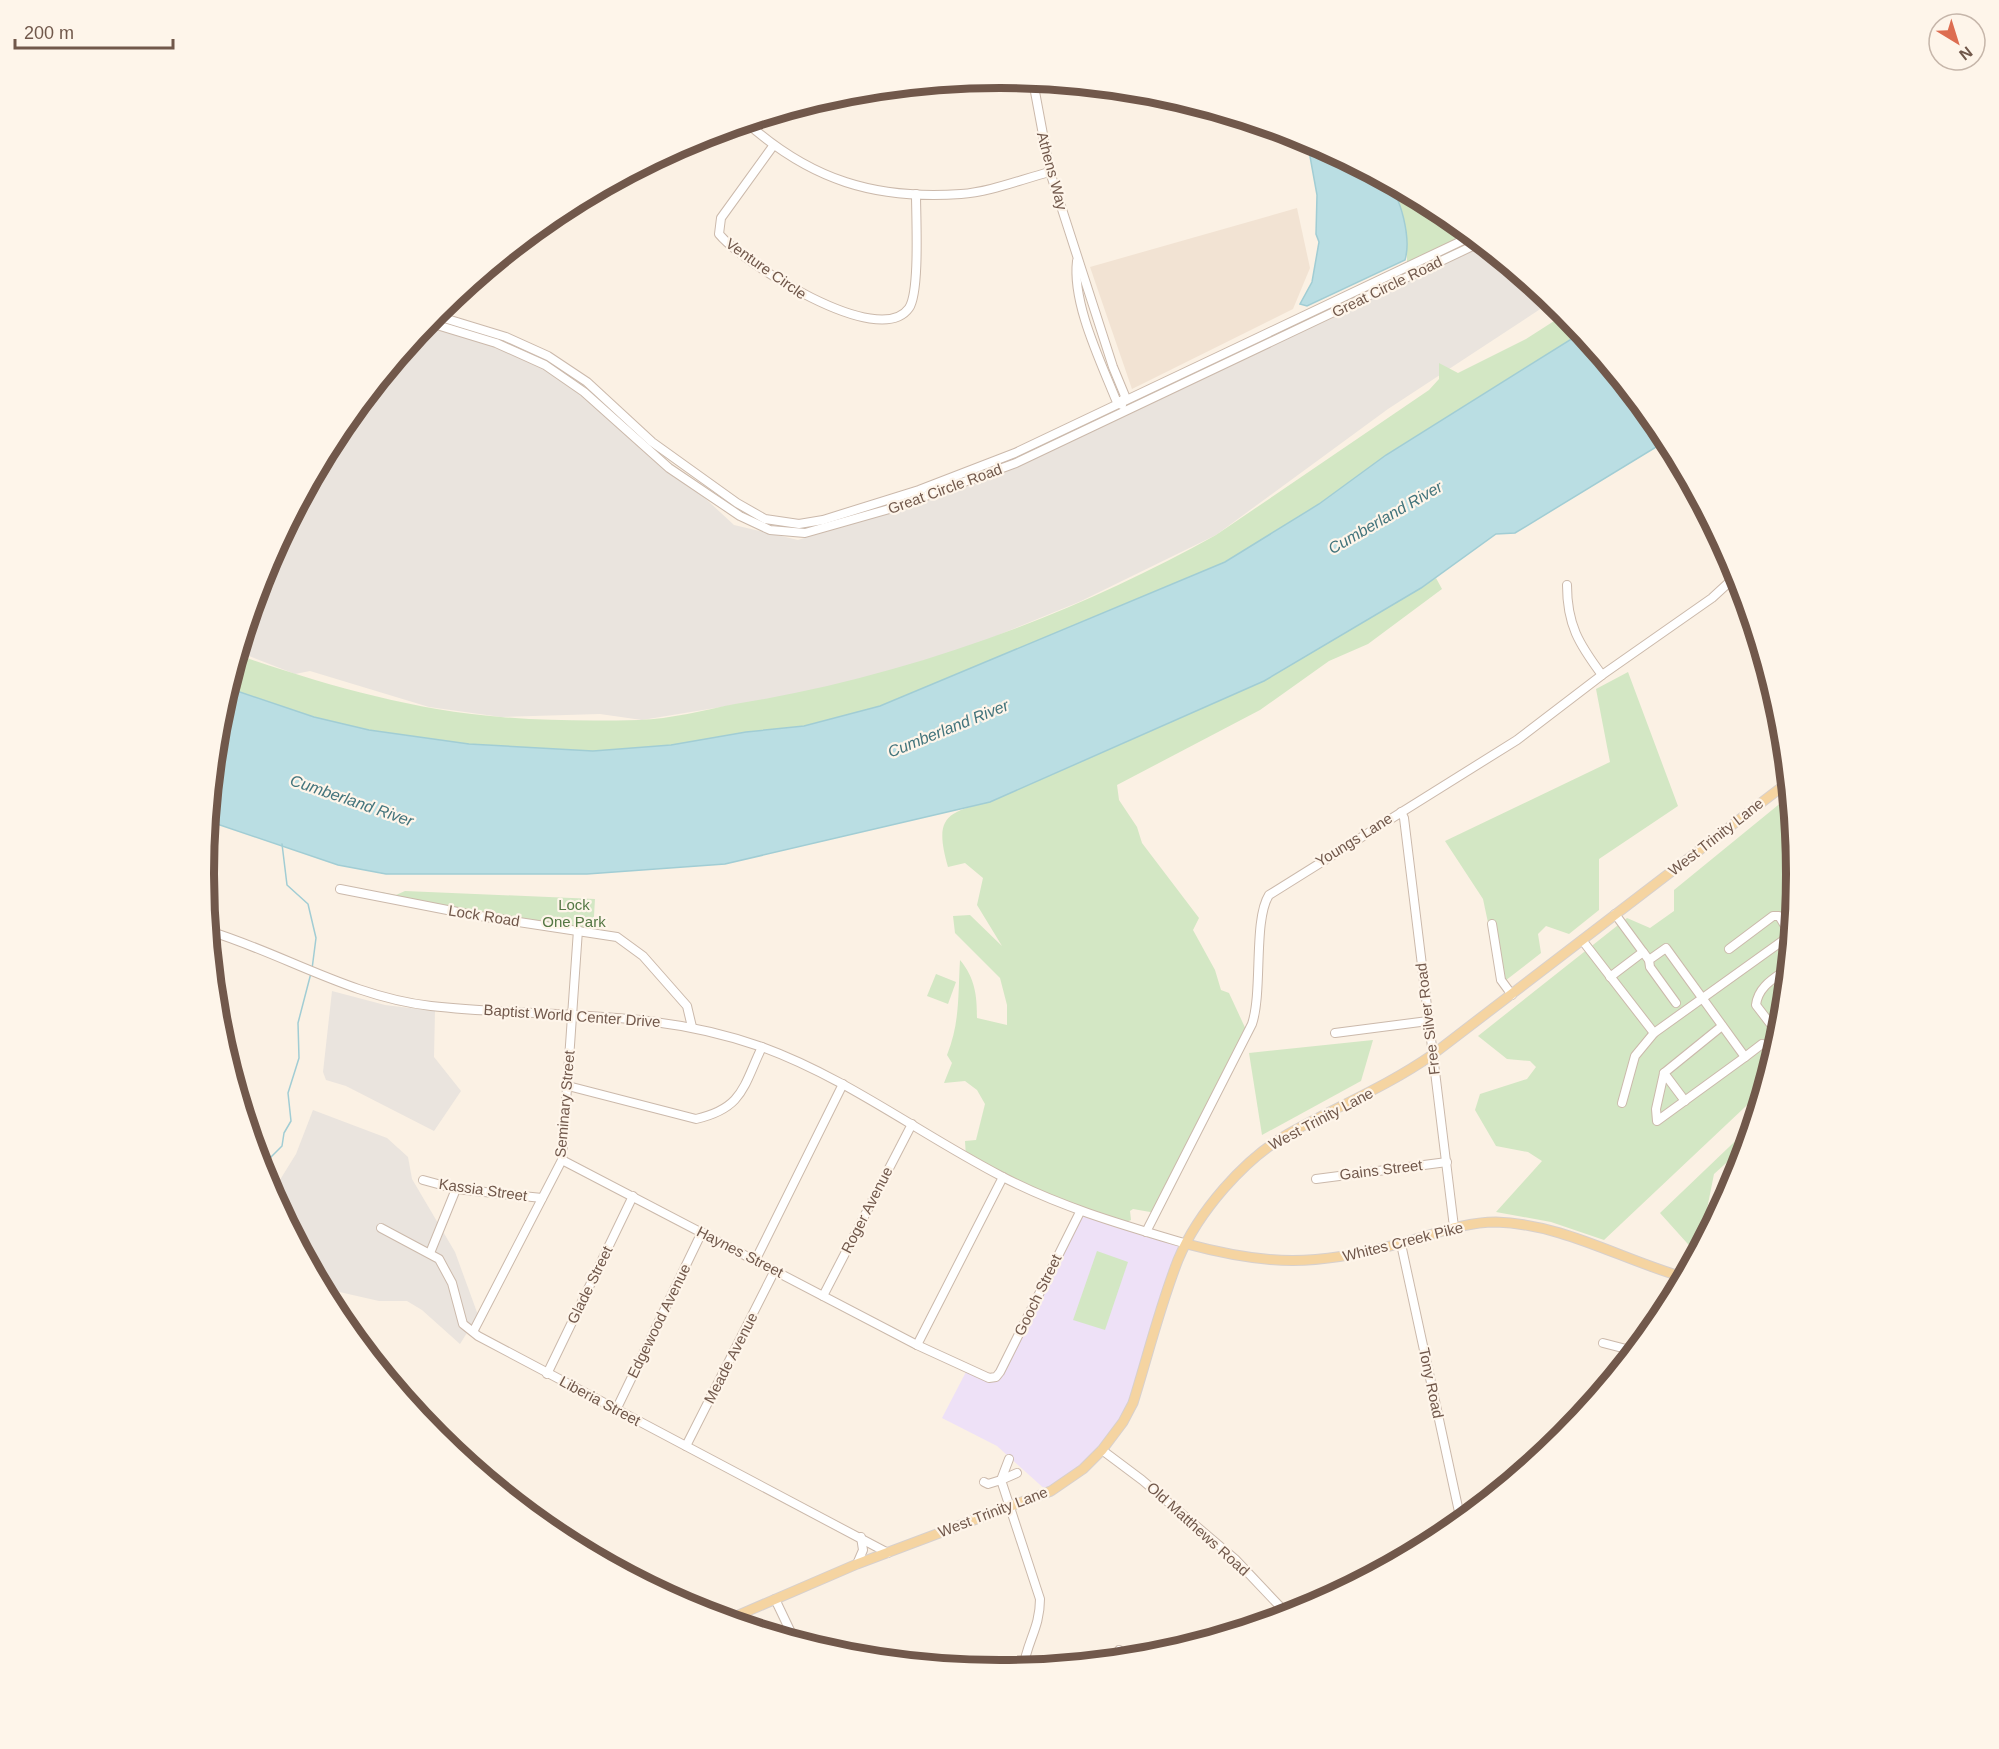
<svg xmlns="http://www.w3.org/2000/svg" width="1999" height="1749" font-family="Arial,sans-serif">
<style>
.residential{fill:#f2e3d3}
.industrial{fill:#eae4de}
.education{fill:#eee1f7}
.green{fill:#d3e7c4}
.water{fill:#badee3;stroke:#a1cdd4;stroke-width:1.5}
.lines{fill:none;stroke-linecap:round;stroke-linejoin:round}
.stream{stroke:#a1cdd4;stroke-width:1.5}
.minor-casing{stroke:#cbb9ab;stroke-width:10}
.major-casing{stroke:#d7d0cd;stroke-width:11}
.minor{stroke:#fff;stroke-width:8}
.major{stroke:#f5d4a1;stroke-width:9}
.labels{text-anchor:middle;stroke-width:4.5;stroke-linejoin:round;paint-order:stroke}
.street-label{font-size:15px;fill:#71584b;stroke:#fef5ea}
.park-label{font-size:15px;fill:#547744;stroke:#fef5ea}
.water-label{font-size:16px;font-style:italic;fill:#43747c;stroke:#fef5ea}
.rim{fill:none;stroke:#71584b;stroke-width:8}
</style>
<rect width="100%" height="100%" fill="#fbf1e4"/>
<path class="residential" d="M1297,208L1310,268L1293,309L1132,389L1090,267Z"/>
<g class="industrial">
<path d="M1482,245L1551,302L1388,409L1216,535L1079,602L974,645L887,672L800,694L642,720L600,714L501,717L429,707L310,671L295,674L239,652L264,569L337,432L425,325L558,362L734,525L798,540L940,495L1001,473Z"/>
<path d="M332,991L385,1005L435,1011L434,1057L461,1091L434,1131L346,1086L326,1080L323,1072Z"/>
<path d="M313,1110L387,1138L408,1157L412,1179L455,1252L478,1315L460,1344L422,1310L407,1301H379L322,1288L273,1197L278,1183L296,1154Z"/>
</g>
<path class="education" d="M1080,1212L1187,1244L1133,1403L1102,1450L1048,1492L997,1446L942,1418L968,1368L996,1377Z"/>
<g class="green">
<path d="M1387,183L1442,212L1468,234L1407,264V243L1402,211Z"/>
<path d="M1565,314L1581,333L1386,455L1319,504L1225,562L949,682L880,706L804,726L746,732L671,745L593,751L469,744L369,730L314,717L228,688L238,655C322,684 412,710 501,717C546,721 594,721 639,720C671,719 704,710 735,704C904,677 1067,618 1216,535L1429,390L1439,379V363L1458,373L1526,339Z"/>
<path d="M1436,578L1442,589L1368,644L1329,661L1260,710L1117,785L1119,800L1137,827L1142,843L1199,918L1193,930L1215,970L1221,990L1229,993L1248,1034L1156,1213L1133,1209L1130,1211L1131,1220L1127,1222L1095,1212H1080L966,1157L965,1141L976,1140L985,1104L977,1090L965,1081L944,1083L952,1063L947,1055C960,1023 958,994 960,960C975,978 977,995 977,1018L1007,1025V1005L1000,978L955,933L953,916L970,915L1002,946L977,905L983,878L965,863L948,867C934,818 945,812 990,802L1264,681Z"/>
<path d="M1628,672L1678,806L1599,859V910L1569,934L1546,926L1538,934L1541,953L1501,984L1483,899L1445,841L1610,762L1596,689Z"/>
<path d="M1788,797L1796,875L1781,1030L1762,1091L1604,1240L1551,1222L1496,1212L1542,1161L1528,1152L1496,1146L1475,1110L1480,1094L1527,1079L1536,1067L1530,1061L1507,1059L1478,1036L1627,918L1650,928L1674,911V890Z"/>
<path d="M405,891L595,899L593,932L380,896L381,892L396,895Z"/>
<path d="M936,974L956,982L948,1004L927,996Z"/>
<path d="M1373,1040L1361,1081L1262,1135L1249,1053Z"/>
<path d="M1751,1126L1746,1145L1714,1174L1707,1209L1713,1222L1696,1253L1660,1213Z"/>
<path d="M1097,1251L1128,1262L1105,1330L1073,1320Z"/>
</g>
<g class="water">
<path d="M1307,140C1331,153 1364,166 1385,182C1402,195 1411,240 1405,260L1307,306L1300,304L1312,282L1319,242L1316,234L1317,195Z"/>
<path d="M1581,333L1666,441L1515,533L1496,534L1421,588L1264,681L990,802L725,864L587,874H386L338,865L208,821L218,719L228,688L314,717L369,730L469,744L593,751L671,745L746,732L804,726L880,706L1225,562L1319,504L1386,455Z"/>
</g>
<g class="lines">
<g class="stream">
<path d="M282,844L287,885L308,904L316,938L312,969"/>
<path d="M260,1168L282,1146L284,1133L291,1121L288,1093L299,1058L298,1023L311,973"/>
</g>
<g class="minor-casing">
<g id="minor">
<path d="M1033,81L1050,172L1113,367L1125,396L1122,402"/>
<path d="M747,123C811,180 875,200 961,194C990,192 1022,179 1050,172"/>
<path d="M773,146L721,218L719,234C742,262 879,351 909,308C920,292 916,217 916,194"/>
<path d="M1077,261C1072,303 1100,360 1116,400L1122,402V405"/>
<path d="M434,315L506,337L548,356L587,382L652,442L737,503L765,519L799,524L823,520L919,490L1015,453L1472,236"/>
<path d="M427,322L496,343L545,365L584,392L669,468L740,516L770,530L805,533L893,508L1016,463L1479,243"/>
<path d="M1567,585C1567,625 1579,644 1602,675"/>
<path d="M1401,812L1404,818L1454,1227"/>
<path d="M340,889L473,915L617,937L643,956L687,1006L692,1027"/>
<path d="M1615,914L1643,952"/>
<path d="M1492,924L1501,980L1512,995"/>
<path d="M209,931C284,954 351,997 431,1006C546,1019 649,1007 762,1047C847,1078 920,1134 1001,1176C1060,1207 1123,1225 1187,1244"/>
<path d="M1582,940L1654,1033L1785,939L1790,932"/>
<path d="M1729,949L1773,916H1779L1790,934"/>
<path d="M1610,977L1643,952L1649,960"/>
<path d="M1676,1003L1650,967L1649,960L1666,948L1745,1057L1762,1044"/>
<path d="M1722,1026L1664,1073L1656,1109L1657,1121L1745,1057"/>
<path d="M1335,1033L1428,1021"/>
<path d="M1779,1035L1756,1005C1758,987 1773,979 1787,969"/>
<path d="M1664,1073L1685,1101"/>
<path d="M568,1086L696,1119C743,1108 743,1087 762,1047"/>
<path d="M1622,1103L1635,1056L1654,1033"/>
<path d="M562,1160L917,1345L989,1378L996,1377L1000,1372L1080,1212"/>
<path d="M1316,1179L1447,1162"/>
<path d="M423,1180L456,1189L542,1198"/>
<path d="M381,1228L439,1259L452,1283L463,1324L478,1336L888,1553"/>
<path d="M1146,1232L1252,1024C1263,991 1253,920 1269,895L1517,740L1602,675L1712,598L1737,575"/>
<path d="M1401,1244L1461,1521"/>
<path d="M430,1253L456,1189"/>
<path d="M756,1259L843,1084"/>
<path d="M823,1296L912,1124"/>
<path d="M474,1330L562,1160L578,930"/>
<path d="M1603,1343L1634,1351"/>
<path d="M917,1345L1003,1177"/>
<path d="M547,1374L633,1196"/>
<path d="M616,1410L702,1232"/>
<path d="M686,1446L775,1270"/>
<path d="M1102,1450L1142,1480L1235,1559L1288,1615"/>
<path d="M1017,1473L1001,1480L1040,1599C1040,1628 1027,1641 1023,1669"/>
<path d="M984,1482L988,1484L1001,1480L1009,1459"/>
<path d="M857,1564L863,1550L861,1537"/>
<path d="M775,1599L795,1641"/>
<path d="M1119,1650L1129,1658"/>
</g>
</g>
<g class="major-casing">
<g id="major">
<path d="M1187,1244C1269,1266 1316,1266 1398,1244C1430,1236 1462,1222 1496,1222C1563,1224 1620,1259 1683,1277"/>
<path d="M727,1620L857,1564L1051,1491L1083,1469L1102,1450L1123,1422L1133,1403C1148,1355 1160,1306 1178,1260C1198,1212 1244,1159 1288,1134C1336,1107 1386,1087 1432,1055L1787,783"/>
</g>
</g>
<use href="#minor" class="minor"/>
<use href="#major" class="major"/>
</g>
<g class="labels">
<g class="street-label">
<text transform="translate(1052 171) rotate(75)" y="5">Athens Way</text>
<text transform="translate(766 269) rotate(35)" y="5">Venture Circle</text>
<text transform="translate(1387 287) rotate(-26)" y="5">Great Circle Road</text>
<text transform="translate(945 489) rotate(-20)" y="5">Great Circle Road</text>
<text transform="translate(1716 837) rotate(-38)" y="5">West Trinity Lane</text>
<text transform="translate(1354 840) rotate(-32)" y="5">Youngs Lane</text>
<text transform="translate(484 916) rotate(9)" y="5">Lock Road</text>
<text transform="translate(572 1016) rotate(4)" y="5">Baptist World Center Drive</text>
<text transform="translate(1428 1019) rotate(-97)" y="5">Free Silver Road</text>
<text transform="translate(565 1104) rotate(-85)" y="5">Seminary Street</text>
<text transform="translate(1321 1119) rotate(-28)" y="5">West Trinity Lane</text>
<text transform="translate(1381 1170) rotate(-7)" y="5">Gains Street</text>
<text transform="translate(483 1190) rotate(8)" y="5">Kassia Street</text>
<text transform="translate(867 1210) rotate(-63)" y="5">Roger Avenue</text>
<text transform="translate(1403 1242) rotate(-14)" y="5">Whites Creek Pike</text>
<text transform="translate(740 1252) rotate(27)" y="5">Haynes Street</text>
<text transform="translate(590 1285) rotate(-64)" y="5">Glade Street</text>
<text transform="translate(1038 1295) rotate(-64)" y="5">Gooch Street</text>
<text transform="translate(659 1321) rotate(-64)" y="5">Edgewood Avenue</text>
<text transform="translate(731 1358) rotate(-63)" y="5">Meade Avenue</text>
<text transform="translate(1431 1383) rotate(78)" y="5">Tony Road</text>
<text transform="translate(600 1401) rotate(28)" y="5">Liberia Street</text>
<text transform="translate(993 1512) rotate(-21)" y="5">West Trinity Lane</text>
<text transform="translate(1198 1529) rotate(42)" y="5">Old Matthews Road</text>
</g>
<g class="park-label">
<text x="574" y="910">Lock<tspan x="574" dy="17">One Park</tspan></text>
</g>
<g class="water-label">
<text transform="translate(1385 517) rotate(-30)" y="6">Cumberland River</text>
<text transform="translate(948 728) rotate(-22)" y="6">Cumberland River</text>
<text transform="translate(352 800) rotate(19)" y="6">Cumberland River</text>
</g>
</g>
<path d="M0 0H1999V1749H0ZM214 874a786 786 0 1 1 1572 0a786 786 0 1 1-1572 0Z" fill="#fef5ea" fill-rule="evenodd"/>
<path class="rim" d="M214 874a786 786 0 1 1 1572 0a786 786 0 1 1-1572 0Z"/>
<g transform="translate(1957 42) rotate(142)"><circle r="28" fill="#fef5ea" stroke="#c6b6aa" stroke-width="1.5"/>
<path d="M0-4.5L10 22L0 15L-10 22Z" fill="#dd6d51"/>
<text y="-9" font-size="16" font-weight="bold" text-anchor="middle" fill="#71584b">N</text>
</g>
<path d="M15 39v9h158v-9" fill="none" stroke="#71584b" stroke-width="3"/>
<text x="24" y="39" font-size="18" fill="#71584b" stroke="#fef5ea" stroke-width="4.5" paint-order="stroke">200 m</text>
</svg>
